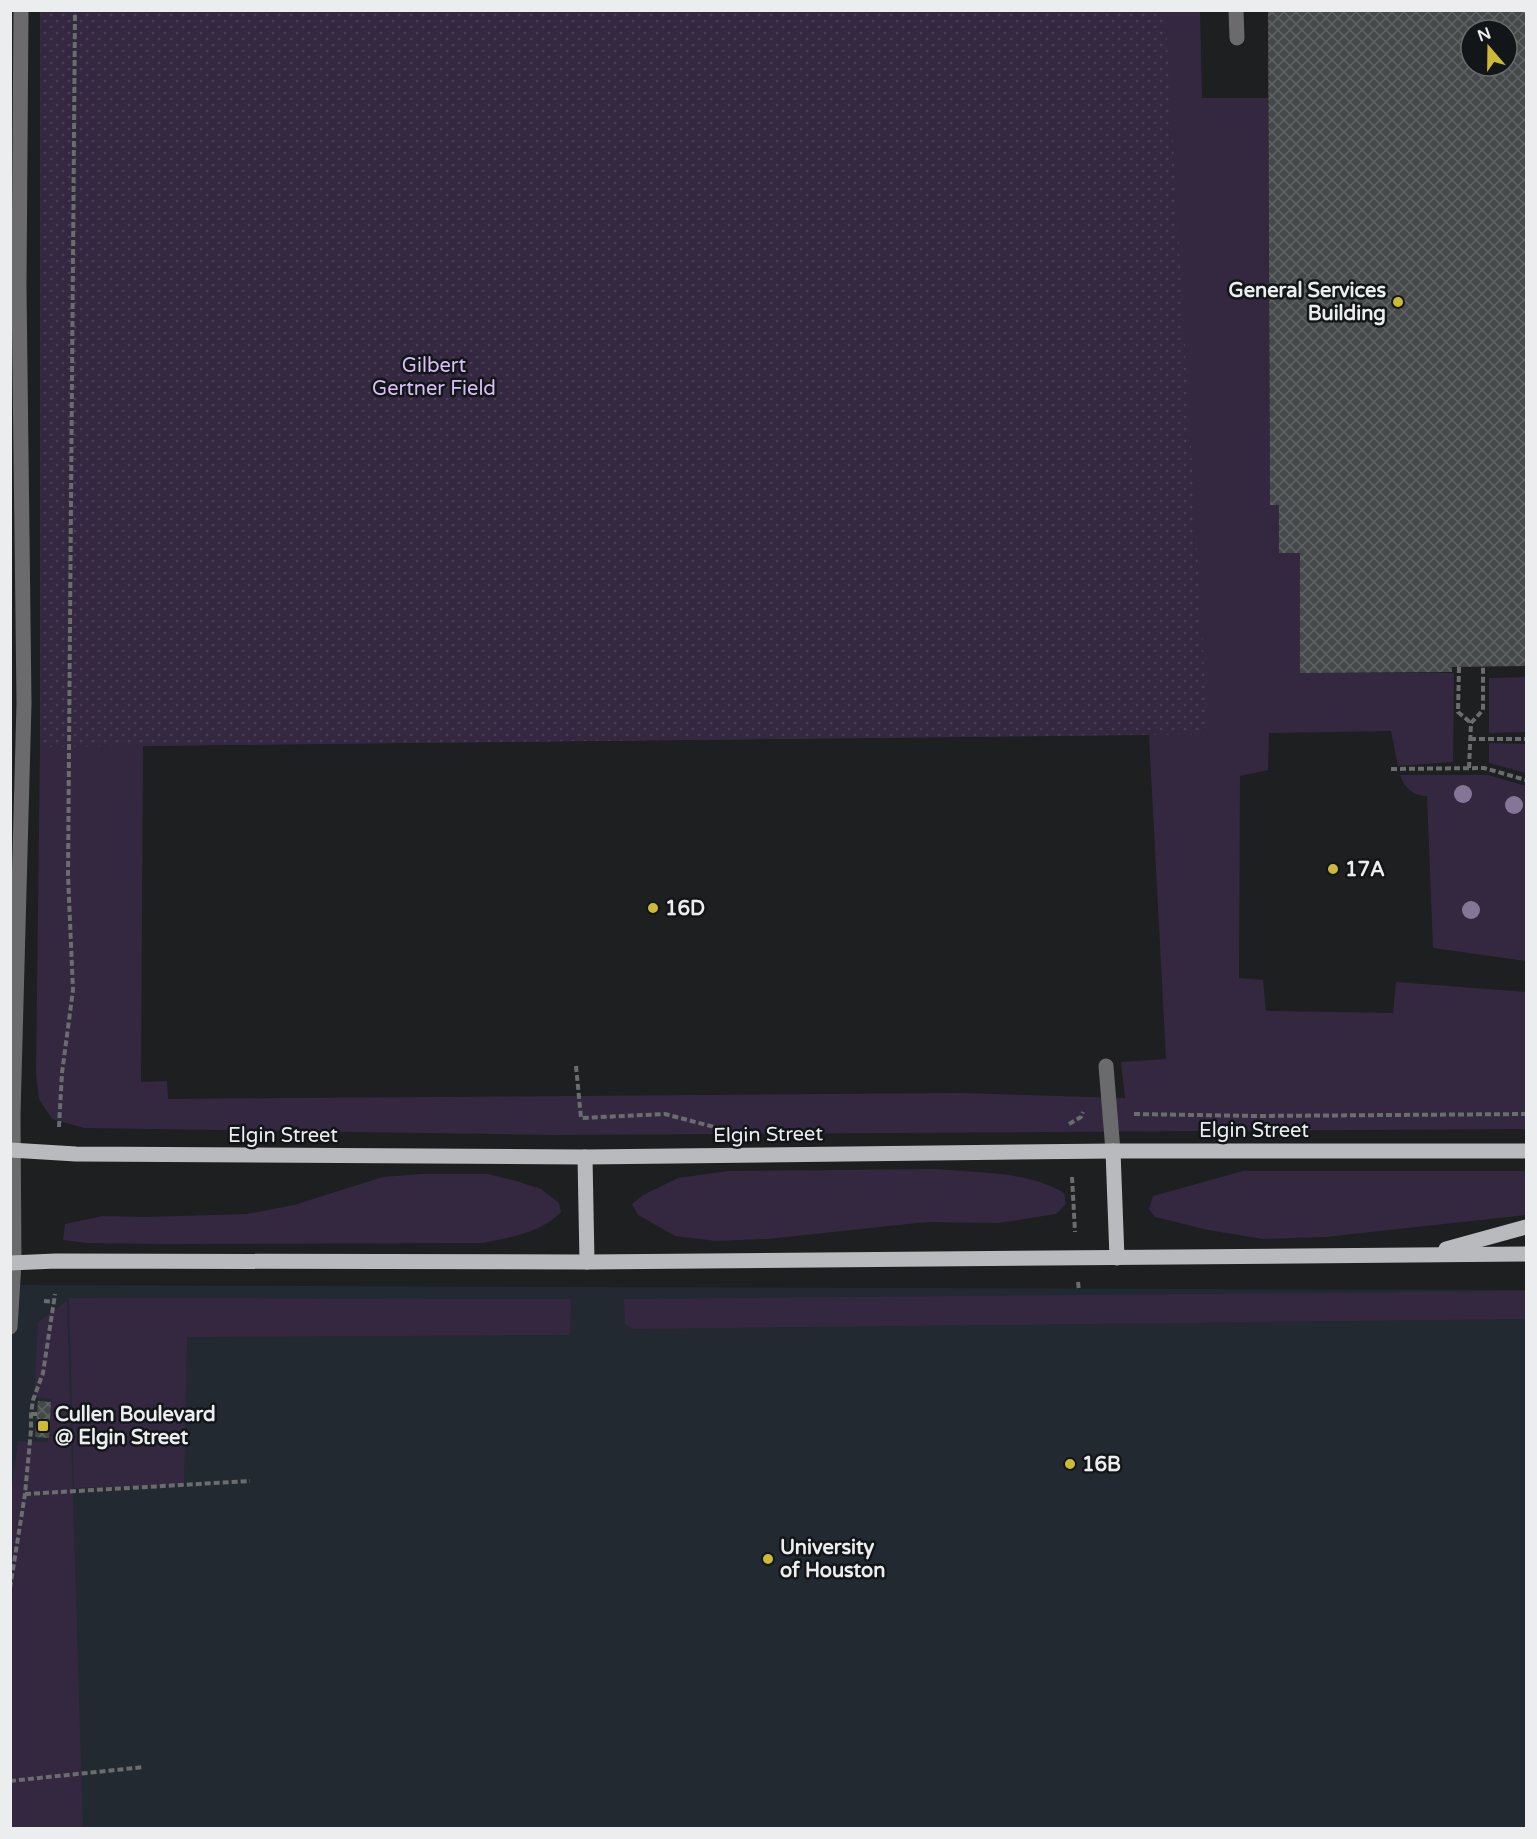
<svg xmlns="http://www.w3.org/2000/svg" width="1537" height="1839" font-family="'Varela Round',sans-serif">
<style>
.built{fill:#222930}
.green{fill:#342841;fill-rule:evenodd}
.park{fill:url(#park-dots)}
.building{fill:url(#building-cross-hatch);fill-rule:evenodd}
.lines{fill:none;stroke-linecap:round;stroke-linejoin:round}
.path{stroke:#6a6c6e;stroke-width:4;stroke-dasharray:6 3;stroke-linecap:butt}
.minor{stroke:#6b6b6d;stroke-width:15}
.major{stroke:#b9babd;stroke-width:15}
.tree{fill:#857697}
.poi-dot{fill:#cdb938;stroke:#131618;stroke-width:2}
.labels{text-anchor:middle;stroke-width:5;stroke-linejoin:round;paint-order:stroke}
.poi-label{font-size:20px;font-weight:bold;fill:#ebedee;stroke:#131618;text-anchor:start}
.park-label{font-size:20px;fill:#dabef8;stroke:#131618}
.street-label{font-size:20px;fill:#ebedee;stroke:#131618}
</style>
<defs>
<pattern id="park-dots" width="8" height="8" patternUnits="userSpaceOnUse" patternTransform="scale(1.5)"><rect width="8" height="8" fill="#342841"/><path d="M2 2h.1M6 6h.1" fill="none" stroke="#483d54" stroke-width="1.8" stroke-linecap="round"/></pattern>
<pattern id="building-cross-hatch" width="8" height="8" patternUnits="userSpaceOnUse" patternTransform="scale(1.5)"><rect width="8" height="8" fill="#45494a"/><path d="M0 0l8 8M0 8l8-8" fill="none" stroke="#606464"/></pattern>
</defs>
<rect width="100%" height="100%" fill="#1d1f21"/>
<path class="built" d="M11,1285L1526,1290V1828H11Z"/>
<g class="green">
<path d="M40,11H1200L1202,98H1268L1270,505H1279V553H1300V673H1454L1453,762L1398,766L1391,731L1269,733L1268,770L1240,776L1239,978L1263,980L1266,1011L1393,1013L1396,982L1526,992V1129L555,1135L84,1128L52,1119L39,1099L36,1074L40,747ZM1149,735L1166,1059L1121,1062L1125,1098L959,1093L168,1099L167,1081L141,1082L143,746Z"/>
<path d="M1526,677V732L1489,733V678Z"/>
<path d="M1489,743L1526,744V773L1489,763Z"/>
<path d="M1400,775H1488L1526,786V961L1433,948L1427,796C1413,796 1405,788 1400,775Z"/>
<path d="M936,1169C978,1173 1028,1171 1064,1193L1066,1204L1056,1214L998,1223L927,1222L767,1239L716,1241L675,1236L638,1215L632,1204L643,1195L678,1178L728,1171Z"/>
<path d="M1243,1171H1526V1215L1326,1237L1263,1239L1208,1230L1155,1217L1149,1209L1153,1196Z"/>
<path d="M422,1174H488L516,1181L541,1189L559,1203L561,1212C541,1233 511,1237 483,1243L166,1244L86,1243L63,1240L65,1224L103,1216L145,1217L247,1214L294,1205L383,1177Z"/>
<path d="M1526,1291V1319L633,1329L625,1324L624,1299Z"/>
<path d="M69,1298L571,1299L570,1335L187,1337L184,1485L74,1488Z"/>
<path d="M67,1301L83,1828H11V1493L18,1441L48,1442L51,1399L34,1397L38,1322Z"/>
</g>
<path class="park" d="M40,11H1165L1208,734L40,747Z"/>
<g class="building">
<path d="M1268,10H1526V666L1452,667V672L1300,673V553H1279V505H1270ZM1471,30H1507V66H1471Z"/>
<path d="M38,1401L51,1402L49,1438L35,1437Z"/>
</g>
<g class="lines">
<g class="path">
<path d="M1459,667L1458,712L1471,723"/>
<path d="M1470,739H1526"/>
<path d="M1469,768L1471,723L1483,710V667"/>
<path d="M1391,769L1484,768L1526,780"/>
<path d="M576,1066L581,1118L665,1114L718,1128"/>
<path d="M1134,1114L1257,1116L1526,1114"/>
<path d="M1069,1124L1081,1117L1083,1112"/>
<path d="M59,1127L62,1073L73,990L68,875L75,10"/>
<path d="M1072,1177L1075,1232"/>
<path d="M1078,1282L1079,1291"/>
<path d="M44,1301L55,1302"/>
<path d="M31,1414H37"/>
<path d="M25,1494L250,1481"/>
<path d="M10,1588L25,1494L31,1430V1414L33,1400L43,1373L55,1294"/>
<path d="M10,1781L144,1767"/>
</g>
<g class="minor">
<path d="M1236,10L1237,38"/>
<path d="M1106,1066L1113,1151"/>
<path d="M10,1327L14,1263L13,1115L24,703L19,286L21,10"/>
</g>
<g class="major">
<path d="M10,1150L76,1154L585,1157L1113,1151H1526"/>
<path d="M1113,1151L1117,1258"/>
<path d="M585,1157L587,1262"/>
<path d="M1446,1249L1526,1227"/>
<path d="M10,1263L56,1261L587,1262L1526,1254"/>
</g>
</g>
<g class="tree">
<circle cx="1463" cy="794" r="9"/>
<circle cx="1514" cy="805" r="9"/>
<circle cx="1471" cy="910" r="9"/>
</g>
<g class="poi-dot">
<circle cx="1398" cy="302" r="6"/>
<circle cx="1333" cy="869" r="6"/>
<circle cx="653" cy="908" r="6"/>
<rect x="37" y="1420" width="12" height="12" rx="3"/>
<circle cx="1070" cy="1464" r="6"/>
<circle cx="768" cy="1559" r="6"/>
</g>
<g class="labels">
<g class="poi-label">
<text x="1386" y="297" text-anchor="end">General Services<tspan x="1386" dy="23">Building</tspan></text>
<text x="1345" y="876">17A</text>
<text x="665" y="915">16D</text>
<text x="55" y="1421">Cullen Boulevard<tspan x="55" dy="23">@ Elgin Street</tspan></text>
<text x="1082" y="1471">16B</text>
<text x="780" y="1554">University<tspan x="780" dy="23">of Houston</tspan></text>
</g>
<g class="park-label">
<text x="434" y="372">Gilbert<tspan x="434" dy="23">Gertner Field</tspan></text>
</g>
<g class="street-label">
<text x="1254" y="1137">Elgin Street</text>
<text transform="translate(768 1134) rotate(-1)" y="7">Elgin Street</text>
<text x="283" y="1142">Elgin Street</text>
</g>
</g>
<rect width="1537" height="1839" fill="none" stroke="#ebedee" stroke-width="24"/>
<g transform="translate(1489 48) rotate(340)"><circle r="28" fill="#131618" stroke="#696c6e" stroke-width="1.5"/>
<path d="M0-4.5L10 22L0 15L-10 22Z" fill="#cdb938"/>
<text y="-9" font-size="16" font-weight="bold" text-anchor="middle" fill="#ebedee">N</text>
</g>
</svg>
